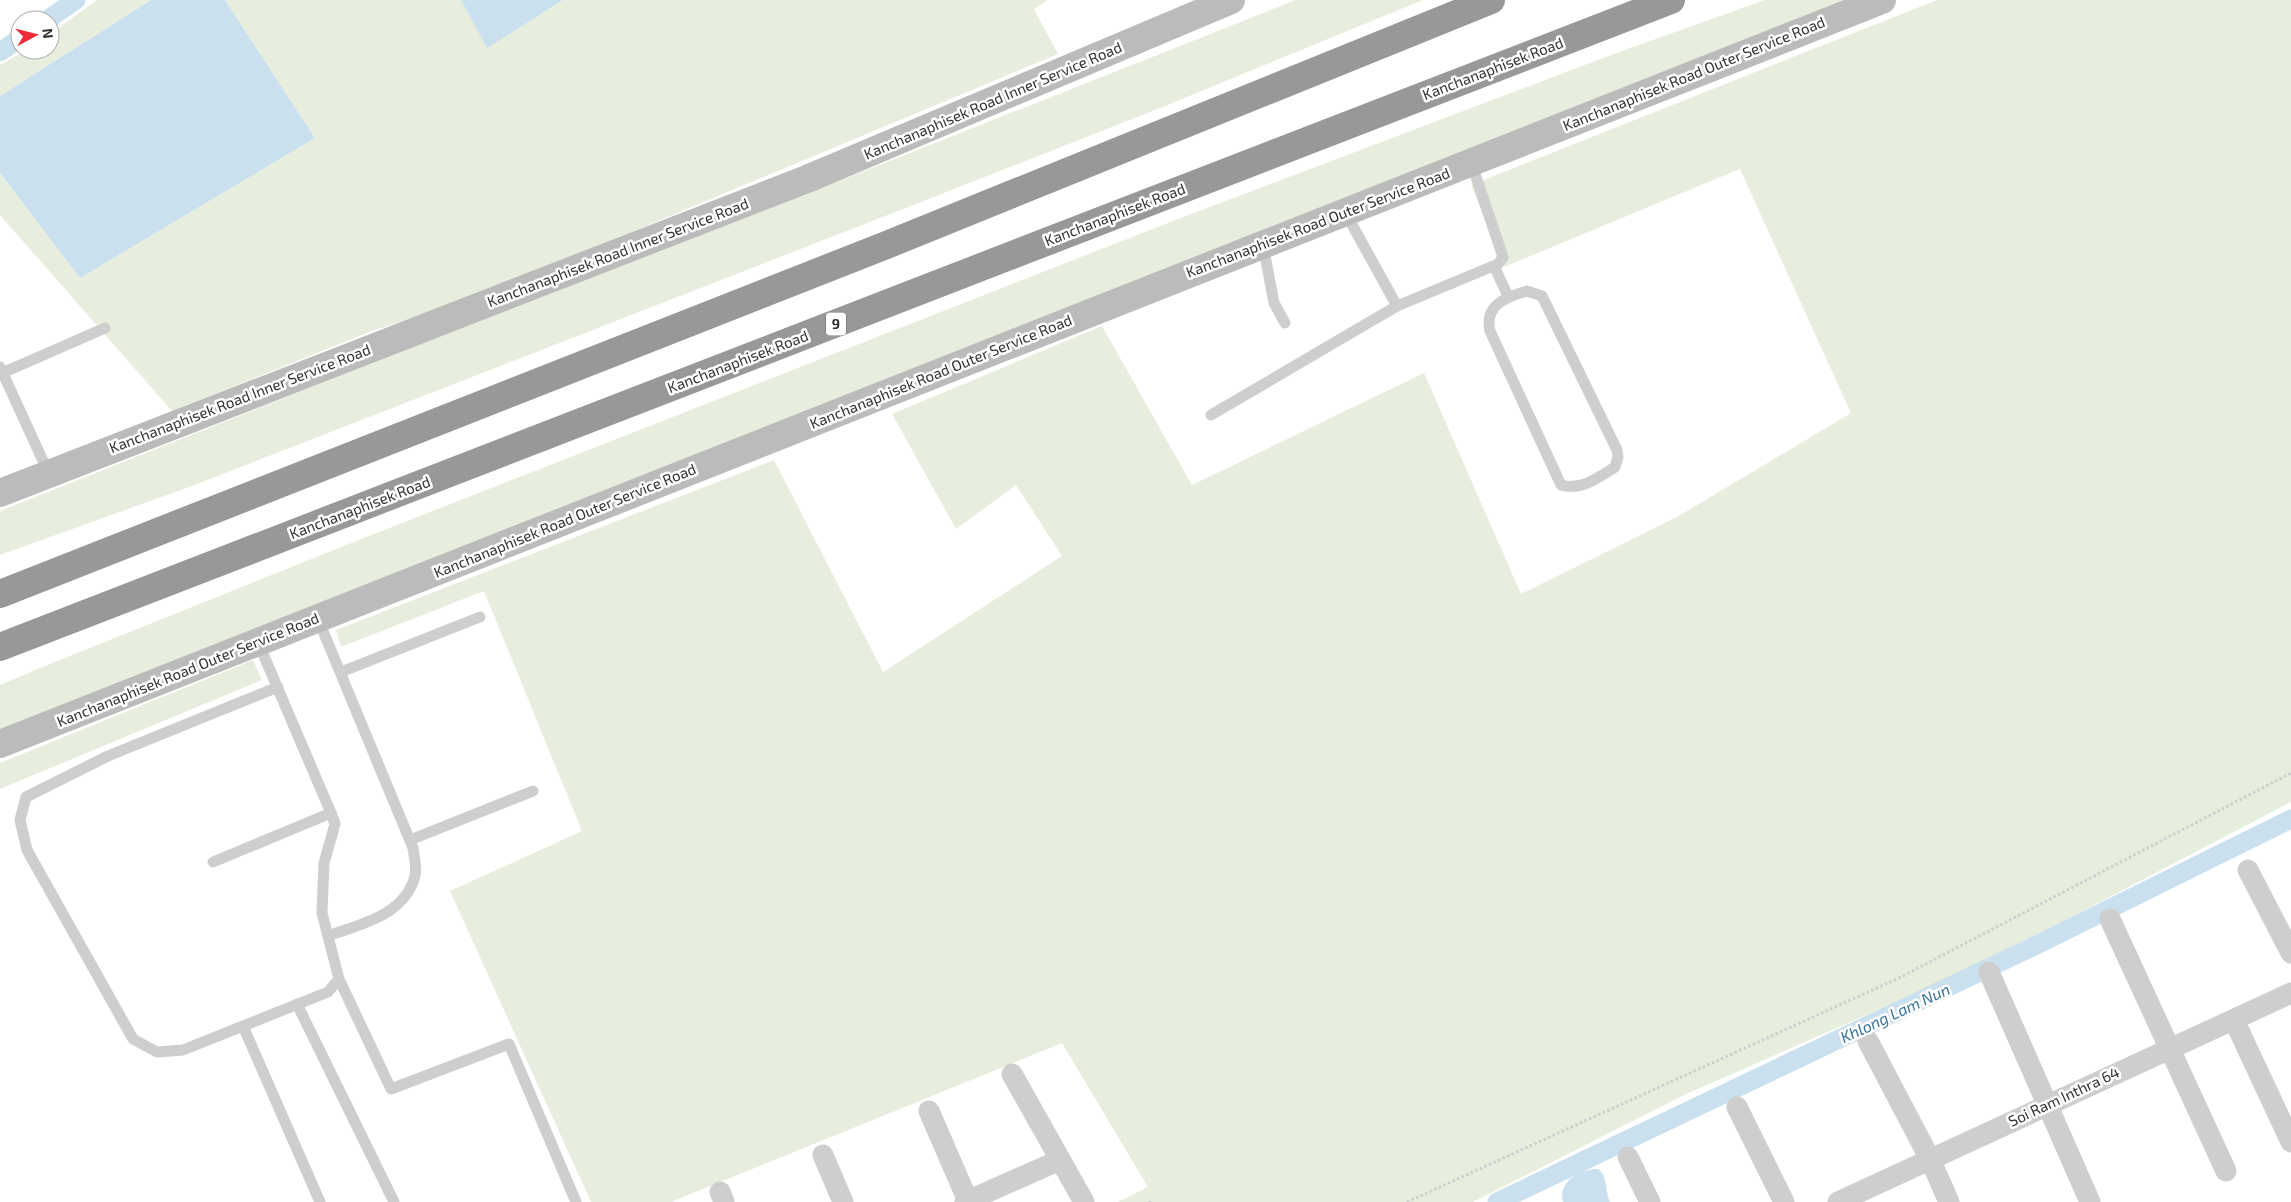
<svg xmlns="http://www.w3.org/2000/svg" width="2291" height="1202" font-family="'Exo 2',sans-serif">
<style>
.green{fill:#e7eede}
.water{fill:#cae0ef}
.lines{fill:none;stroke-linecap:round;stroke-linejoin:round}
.canal{stroke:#cae0ef;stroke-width:19}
.path{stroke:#cecece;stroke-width:3;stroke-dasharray:2.5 2.5;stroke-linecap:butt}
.lane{stroke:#cecece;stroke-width:11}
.street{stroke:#cecece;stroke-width:21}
.secondary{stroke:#bbb;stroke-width:28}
.highway{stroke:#989898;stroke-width:28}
.labels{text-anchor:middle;stroke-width:5;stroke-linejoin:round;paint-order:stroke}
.shield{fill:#fff;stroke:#6f6f6f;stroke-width:1}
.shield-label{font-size:14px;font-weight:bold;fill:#313131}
.street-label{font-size:15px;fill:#313131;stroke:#fff}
.water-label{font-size:16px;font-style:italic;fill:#397398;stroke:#fff}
</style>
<rect width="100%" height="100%" fill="#fff"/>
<g class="green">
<path d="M97,0H151L0,96V65L26,50H50V34Z"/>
<path d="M225,0H461L487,47L563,0H1048L1034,9L1058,54L474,298L372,331L172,411L0,215V173L80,278L315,138Z"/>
<path d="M1296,0H1423L1160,108L916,204L192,486L0,555V511L352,371L748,217Z"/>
<path d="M1765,0H1867L0,735V685L40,668L351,543L1178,219L1611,55Z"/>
<path d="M1937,0H2291V802L1978,966L1684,1095L1473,1202H1118L1148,1187L1062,1043L671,1202H591L450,891L582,831L484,591L341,647L336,630L774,460L883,672L1062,556L1016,485L956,529L892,414L1102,326L1192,485L1424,373L1521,594L1677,517L1851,413L1740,169L1504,267L1471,185Z"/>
<path d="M253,660L262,680L0,789V763Z"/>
</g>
<g class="water">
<path d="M151,0H225L315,138L80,278L0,173V96Z"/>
<path d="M461,0H563L487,48Z"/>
<path d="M1593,1169H1598C1608,1176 1605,1191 1610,1202H1563C1558,1183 1576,1172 1593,1169Z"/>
</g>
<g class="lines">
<g class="canal">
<path d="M47,20L76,0"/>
<path d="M0,52L20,38"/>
<path d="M1497,1202L2026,950L2291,819"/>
</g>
<g class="path">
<path d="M1150,1201V1202"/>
<path d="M1407,1202L1901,977L2291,773"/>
</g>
<g class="lane">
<path d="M1345,212L1397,306L1498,264L1503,257L1471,162"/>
<path d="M1263,245L1274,303L1285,323"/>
<path d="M1494,266L1508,296"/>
<path d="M1527,291L1542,296L1617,450L1618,457L1615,467C1599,477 1581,491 1561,485L1490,331C1484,305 1506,297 1527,291Z"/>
<path d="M0,367L49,474"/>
<path d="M0,374L105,328"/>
<path d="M1211,415L1397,306"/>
<path d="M318,619L413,848C414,856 417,868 415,876C405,915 361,924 328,936"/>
<path d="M258,642L331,813L335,824L324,863L322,913L339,979L328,992L183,1050L157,1052L133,1039L27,850L20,820L26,797L108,756L278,687"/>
<path d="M341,672L480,617"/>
<path d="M410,840L533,791"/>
<path d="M213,862L331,813"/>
<path d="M339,979L391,1089L509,1044L576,1202"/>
<path d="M297,1004L394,1202"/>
<path d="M243,1026L320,1202"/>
</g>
<g class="street">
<path d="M2248,870L2291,953"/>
<path d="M2110,919L2226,1171"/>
<path d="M1989,972L2090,1202"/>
<path d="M2234,1020L2291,1142"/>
<path d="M1868,1041L1930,1159L1949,1202"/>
<path d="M1012,1074L1084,1202"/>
<path d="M1737,1107L1784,1202"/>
<path d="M929,1111L968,1201"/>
<path d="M823,1155L843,1202"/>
<path d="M1628,1157L1650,1202"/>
<path d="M720,1192L724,1202"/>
<path d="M965,1202L1060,1160"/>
<path d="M1838,1202L2291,993"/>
</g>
<g class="secondary">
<path d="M0,493L807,179L1231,0"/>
<path d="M0,744L1882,0"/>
</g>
<g class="highway">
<path d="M0,594L884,246L1491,0"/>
<path d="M0,647L1671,0"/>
</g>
</g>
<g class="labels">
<rect class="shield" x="826" y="312.5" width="20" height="23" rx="4"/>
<g class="shield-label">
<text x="836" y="329">9</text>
</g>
<g class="street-label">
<text transform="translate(1493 69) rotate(-21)" y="5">Kanchanaphisek Road</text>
<text transform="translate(1694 74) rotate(-22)" y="5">Kanchanaphisek Road Outer Service Road</text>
<text transform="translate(993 101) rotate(-23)" y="5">Kanchanaphisek Road Inner Service Road</text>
<text transform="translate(1115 215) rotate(-21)" y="5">Kanchanaphisek Road</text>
<text transform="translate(1318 223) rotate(-21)" y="5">Kanchanaphisek Road Outer Service Road</text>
<text transform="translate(618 253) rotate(-21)" y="5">Kanchanaphisek Road Inner Service Road</text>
<text transform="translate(738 362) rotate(-21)" y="5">Kanchanaphisek Road</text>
<text transform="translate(941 372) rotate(-22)" y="5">Kanchanaphisek Road Outer Service Road</text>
<text transform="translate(240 399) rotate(-21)" y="5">Kanchanaphisek Road Inner Service Road</text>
<text transform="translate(360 508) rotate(-21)" y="5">Kanchanaphisek Road</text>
<text transform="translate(565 521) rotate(-22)" y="5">Kanchanaphisek Road Outer Service Road</text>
<text transform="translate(188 670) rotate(-22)" y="5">Kanchanaphisek Road Outer Service Road</text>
<text transform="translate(2064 1097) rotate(-25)" y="5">Soi Ram Inthra 64</text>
</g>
<g class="water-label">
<text transform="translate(1895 1013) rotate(-25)" y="6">Khlong Lam Nun</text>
</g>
</g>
<g transform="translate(35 35) rotate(83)"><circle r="24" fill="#ffffff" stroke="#adadad"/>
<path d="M0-4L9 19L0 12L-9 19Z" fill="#ef2b38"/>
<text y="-8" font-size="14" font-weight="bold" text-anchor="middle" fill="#313131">N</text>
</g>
</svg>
